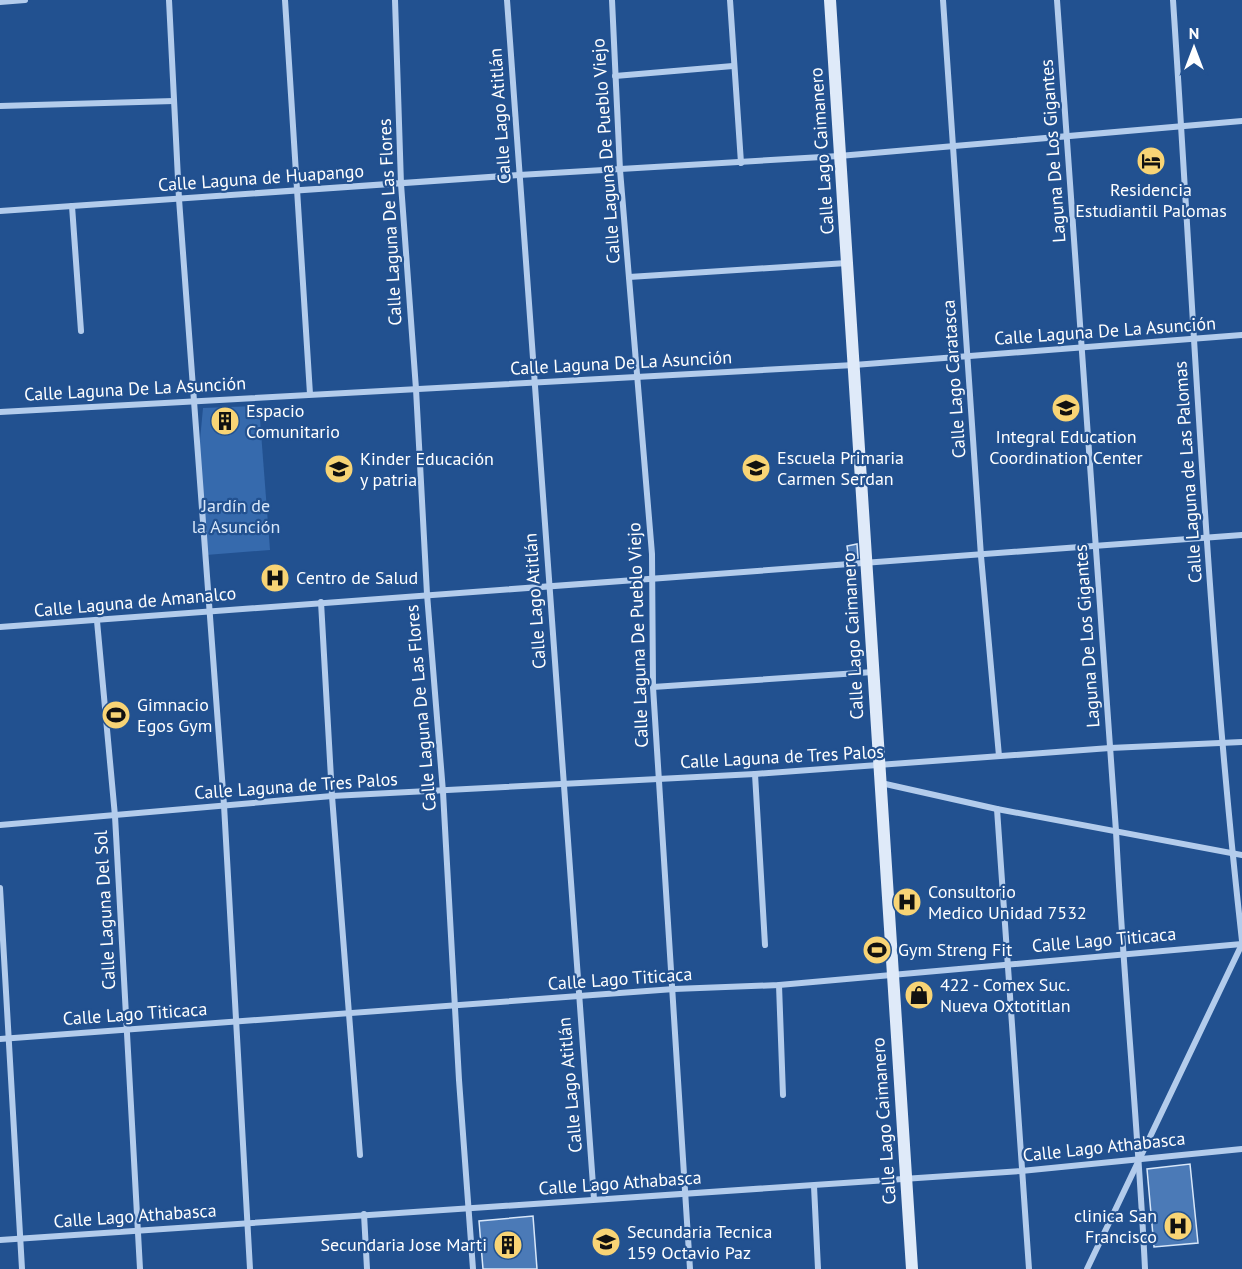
<svg xmlns="http://www.w3.org/2000/svg" width="1242" height="1269" font-family="'PT Sans',sans-serif">
<style>
.green{fill:#366aad}
.building{fill:#4b7ab7;stroke:#d8e7f9;stroke-width:1.5}
.lines{fill:none;stroke-linecap:round;stroke-linejoin:round}
.street{stroke:#b3ccec;stroke-width:6}
.secondary{stroke:#dfeaf9;stroke-width:12}
.labels{text-anchor:middle;stroke-width:4.5;stroke-linejoin:round;paint-order:stroke}
.street-label{font-size:18px;fill:#fff;stroke:#225190}
.poi-label{font-size:18px;fill:#fff;stroke:#225190;text-anchor:start}
.park-label{font-size:18px;fill:#d8e7f9;stroke:#225190}
</style>
<rect width="100%" height="100%" fill="#225190"/>
<path class="green" d="M259,406L270,550L206,555L199,451L203,408Z"/>
<g class="building">
<path d="M234,413V429L215,430V414Z"/>
<path d="M857,544L858,558L849,559L847,546Z"/>
<path d="M1190,1164L1198,1243L1154,1247L1147,1169Z"/>
<path d="M533,1216L537,1269H483L479,1221Z"/>
</g>
<g class="lines">
<g class="street">
<path d="M169,0L179,199L224,805L250,1269"/>
<path d="M285,0L310,394"/>
<path d="M395,0L401,184L416,389L427,594L443,792L459,1080L473,1269"/>
<path d="M507,0L594,1199"/>
<path d="M612,0L620,170L652,554L653,687L690,1269"/>
<path d="M730,0L741,163"/>
<path d="M943,0L981,556L999,756"/>
<path d="M1057,0L1116,831C1123,977 1138,1123 1145,1269"/>
<path d="M1173,0C1194,314 1207,629 1242,941"/>
<path d="M0,2L25,0"/>
<path d="M615,76L733,66"/>
<path d="M0,106L174,101"/>
<path d="M72,206L81,331"/>
<path d="M0,211L519,175L839,156L1242,121"/>
<path d="M629,277L847,263"/>
<path d="M0,412L854,365L1242,335"/>
<path d="M321,602L332,796L360,1155"/>
<path d="M97,621L115,816L140,1269"/>
<path d="M0,627L1242,535"/>
<path d="M653,687L873,672"/>
<path d="M755,774L765,945"/>
<path d="M881,783L997,809L1242,855"/>
<path d="M997,809L1029,1269"/>
<path d="M0,825L332,796L755,774L1110,748L1242,742"/>
<path d="M0,888L22,1269"/>
<path d="M779,985L783,1095"/>
<path d="M0,1039L674,989L779,985L1242,944"/>
<path d="M814,1186L818,1269"/>
<path d="M364,1214L367,1269"/>
<path d="M0,1240L1021,1171L1242,1149"/>
<path d="M1087,1269L1242,944"/>
</g>
<path class="secondary" d="M830,0L912,1269"/>
</g>
<defs>
<g id="hotel-disc" transform="scale(1.5)"><circle r="9.5" fill="#f8d475" stroke="#225190"/><path d="M-6-4.5h1.5V1H6V5H4.5V3h-9V5H-6ZM-4 0a1.8 1.8 0 1 1 3.6 0ZM.5 0V-2.5h3Q6-2.5 6 0Z" fill="#111"/></g>
<g id="school-disc" transform="scale(1.5)"><circle r="9.5" fill="#f8d475" stroke="#225190"/><path d="M0-5L7-2L0 1L-7-2ZM-4 1L0 2.5L4 1V4Q0 6-4 4Z" fill="#111"/></g>
<g id="building-disc" transform="scale(1.5)"><circle r="9.5" fill="#f8d475" stroke="#225190"/><path d="M-4-6H4V6H1V3H-1V6H-4ZM-2.5-4.3h1.7v1.8h-1.7ZM.8-4.3h1.7v1.8H.8ZM-2.5-1h1.7V.8h-1.7ZM.8-1h1.7V.8H.8Z" fill="#111"/></g>
<g id="hospital-disc" transform="scale(1.5)"><circle r="9.5" fill="#f8d475" stroke="#225190"/><path d="M-5-5h3v3.5h4V-5h3V5h-3V1.5h-4V5h-3Z" fill="#111"/></g>
<g id="stadium-disc" transform="scale(1.5)"><circle r="9.5" fill="#f8d475" stroke="#225190"/><path d="M0-5a6.5 5 0 1 0 0 10a6.5 5 0 1 0 0-10ZM-3.5-1.8h7v3.6h-7Z" fill="#111"/></g>
<g id="shop-disc" transform="scale(1.5)"><circle r="9.5" fill="#f8d475" stroke="#225190"/><path d="M-5-2.5h2.3a2.7 3.5 0 0 1 5.4 0H5L5.5 6h-11ZM-1.5-2.5h3a1.5 2.3 0 0 0-3 0Z" fill="#111"/></g>
<g id="university-disc" transform="scale(1.5)"><circle r="9.5" fill="#f8d475" stroke="#225190"/><path d="M0-5L7-2L0 1L-7-2ZM-4 1L0 2.5L4 1V4Q0 6-4 4Z" fill="#111"/></g>
</defs>
<g fill-rule="evenodd">
<use href="#hotel-disc" x="1151" y="161"/>
<use href="#school-disc" x="1066" y="408"/>
<use href="#building-disc" x="225" y="421"/>
<use href="#school-disc" x="756" y="468"/>
<use href="#school-disc" x="339" y="469"/>
<use href="#hospital-disc" x="275" y="578"/>
<use href="#stadium-disc" x="116" y="715"/>
<use href="#hospital-disc" x="907" y="902"/>
<use href="#stadium-disc" x="877" y="950"/>
<use href="#shop-disc" x="919" y="995"/>
<use href="#hospital-disc" x="1178" y="1226"/>
<use href="#university-disc" x="606" y="1242"/>
<use href="#building-disc" x="508" y="1245"/>
</g>
<g class="labels">
<g class="street-label">
<text transform="translate(500 116) rotate(-94)" y="6">Calle Lago Atitlán</text>
<text transform="translate(606 151) rotate(-94)" y="6">Calle Laguna De Pueblo Viejo</text>
<text transform="translate(822 151) rotate(-94)" y="6">Calle Lago Caimanero</text>
<text transform="translate(1053 151) rotate(-94)" y="6">Laguna De Los Gigantes</text>
<text transform="translate(261 178) rotate(-4)" y="6">Calle Laguna de Huapango</text>
<text transform="translate(390 222) rotate(-93)" y="6">Calle Laguna De Las Flores</text>
<text transform="translate(1105 331) rotate(-4)" y="6">Calle Laguna De La Asunción</text>
<text transform="translate(621 363) rotate(-3)" y="6">Calle Laguna De La Asunción</text>
<text transform="translate(954 379) rotate(-94)" y="6">Calle Lago Caratasca</text>
<text transform="translate(135 389) rotate(-3)" y="6">Calle Laguna De La Asunción</text>
<text transform="translate(1188 472) rotate(-94)" y="6">Calle Laguna de Las Palomas</text>
<text transform="translate(535 601) rotate(-94)" y="6">Calle Lago Atitlán</text>
<text transform="translate(135 602) rotate(-5)" y="6">Calle Laguna de Amanalco</text>
<text transform="translate(638 635) rotate(-92)" y="6">Calle Laguna De Pueblo Viejo</text>
<text transform="translate(853 636) rotate(-93)" y="6">Calle Lago Caimanero</text>
<text transform="translate(1087 636) rotate(-94)" y="6">Laguna De Los Gigantes</text>
<text transform="translate(421 708) rotate(-95)" y="6">Calle Laguna De Las Flores</text>
<text transform="translate(782 757) rotate(-3)" y="6">Calle Laguna de Tres Palos</text>
<text transform="translate(296 786) rotate(-4)" y="6">Calle Laguna de Tres Palos</text>
<text transform="translate(105 910) rotate(-93)" y="6">Calle Laguna Del Sol</text>
<text transform="translate(1104 940) rotate(-5)" y="6">Calle Lago Titicaca</text>
<text transform="translate(620 979) rotate(-4)" y="6">Calle Lago Titicaca</text>
<text transform="translate(135 1014) rotate(-4)" y="6">Calle Lago Titicaca</text>
<text transform="translate(570 1085) rotate(-95)" y="6">Calle Lago Atitlán</text>
<text transform="translate(884 1121) rotate(-94)" y="6">Calle Lago Caimanero</text>
<text transform="translate(1104 1147) rotate(-6)" y="6">Calle Lago Athabasca</text>
<text transform="translate(620 1183) rotate(-4)" y="6">Calle Lago Athabasca</text>
<text transform="translate(135 1216) rotate(-4)" y="6">Calle Lago Athabasca</text>
</g>
<g class="poi-label">
<text x="1151" y="196" text-anchor="middle">Residencia<tspan x="1151" dy="21">Estudiantil Palomas</tspan></text>
<text x="246" y="417">Espacio<tspan x="246" dy="21">Comunitario</tspan></text>
<text x="1066" y="443" text-anchor="middle">Integral Education<tspan x="1066" dy="21">Coordination Center</tspan></text>
<text x="777" y="464">Escuela Primaria<tspan x="777" dy="21">Carmen Serdan</tspan></text>
<text x="360" y="465">Kinder Educación<tspan x="360" dy="21">y patria</tspan></text>
<text x="296" y="584">Centro de Salud</text>
<text x="137" y="711">Gimnacio<tspan x="137" dy="21">Egos Gym</tspan></text>
<text x="928" y="898">Consultorio<tspan x="928" dy="21">Medico Unidad 7532</tspan></text>
<text x="898" y="956">Gym Streng Fit</text>
<text x="940" y="991">422 - Comex Suc.<tspan x="940" dy="21">Nueva Oxtotitlan</tspan></text>
<text x="1157" y="1222" text-anchor="end">clinica San<tspan x="1157" dy="21">Francisco</tspan></text>
<text x="627" y="1238">Secundaria Tecnica<tspan x="627" dy="21">159 Octavio Paz</tspan></text>
<text x="487" y="1251" text-anchor="end">Secundaria Jose Marti</text>
</g>
<g class="park-label">
<text x="236" y="512">Jardín de<tspan x="236" dy="21">la Asunción</tspan></text>
</g>
</g>
<g transform="translate(1194 48)" stroke="#225190" stroke-width="4.5" paint-order="stroke">
<path d="M0-4.5L10 22L0 15L-10 22Z" fill="#ffffff"/>
<text y="-9" font-size="16" font-weight="bold" text-anchor="middle" fill="#ffffff">N</text>
</g>
</svg>
